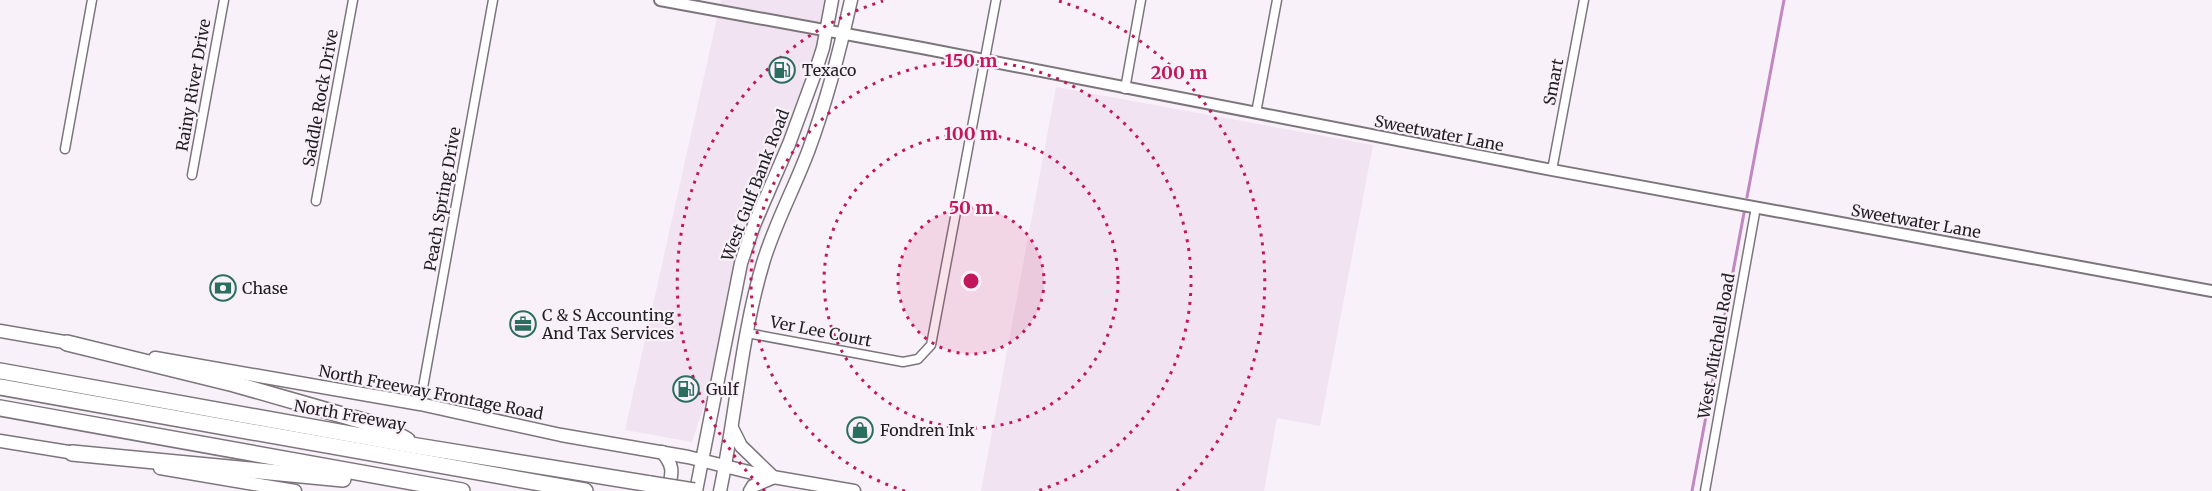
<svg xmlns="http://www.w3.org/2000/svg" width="2212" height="491" font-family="Merriweather,serif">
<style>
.built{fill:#f1e3f1}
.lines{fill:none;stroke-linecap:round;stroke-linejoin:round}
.stream{stroke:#c087c1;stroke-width:3}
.minor-casing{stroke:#7d757c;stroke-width:11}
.tertiary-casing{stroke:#7d757c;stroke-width:14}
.secondary-casing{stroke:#7d757c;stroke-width:15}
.motorway-casing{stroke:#7d757c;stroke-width:18}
.minor{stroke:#fff;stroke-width:8}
.tertiary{stroke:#fff;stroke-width:10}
.secondary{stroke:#fff;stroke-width:12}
.motorway{stroke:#fff;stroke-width:15}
.motorway-bridge-casing{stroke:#7d757c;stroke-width:18;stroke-linecap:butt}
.motorway-bridge{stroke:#fff;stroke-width:15}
.ring{fill:none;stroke:#c2185b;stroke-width:3;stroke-dasharray:3 6}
.labels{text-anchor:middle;stroke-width:4.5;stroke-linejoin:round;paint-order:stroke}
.poi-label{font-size:16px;fill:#211e21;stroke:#f9f1f9;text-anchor:start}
.street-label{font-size:16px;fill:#211e21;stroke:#f9f1f9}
.centre{fill:#c2185b;stroke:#f9f1f9;stroke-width:3}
.ring-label{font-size:18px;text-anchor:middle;font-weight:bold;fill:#c2185b;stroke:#f9f1f9;stroke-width:4.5;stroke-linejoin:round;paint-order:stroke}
</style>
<rect width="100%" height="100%" fill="#f9f1f9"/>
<g class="built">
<path d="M721,0H829L817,63L692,442L625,430Z"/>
<path d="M1056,87L1373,145L1320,426L1277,418L1264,491H981Z"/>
</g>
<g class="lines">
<g class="stream">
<path d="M1747,197L1784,0"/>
<path d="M1692,491L1744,213"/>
</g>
<g class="minor-casing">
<g id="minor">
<path d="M1125,89L1141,0"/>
<path d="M1256,113L1277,0"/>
<path d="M65,149L92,0"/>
<path d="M1552,170L1584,0"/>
<path d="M192,175L224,0"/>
<path d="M316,201L353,0"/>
<path d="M747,333L903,362L918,359L931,345L996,0"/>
<path d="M420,404L493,0"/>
<path d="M1705,491L1756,207"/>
</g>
</g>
<g class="tertiary-casing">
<path id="tertiary" d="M660,0L922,48L1552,170L2212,291"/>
</g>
<g class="secondary-casing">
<g id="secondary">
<path d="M0,331L76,344"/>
<path d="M155,358L420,404L561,435L688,457L761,475L854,491"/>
<path d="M732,428L741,446L773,477"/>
<path d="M0,441L81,454"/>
<path d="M662,452C675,467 672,473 668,491"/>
<path d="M160,468L295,491"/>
<path d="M696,491L741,263L754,225L789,144L814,76L823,48L832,0"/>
<path d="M720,491C736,415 741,337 763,263C775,223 795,187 809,149C827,100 840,50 851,0"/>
<path d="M750,491L753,486L772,478"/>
</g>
</g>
<g class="motorway-casing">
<g id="motorway">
<path d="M67,343L234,384L384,427L407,440"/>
<path d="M0,371L417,446L650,484"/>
<path d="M0,387L585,491"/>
<path d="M0,408L462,491"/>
<path d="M72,453L343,479"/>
</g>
</g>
<use href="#minor" class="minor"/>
<use href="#tertiary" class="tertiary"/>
<use href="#secondary" class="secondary"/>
<use href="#motorway" class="motorway"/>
<g class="motorway-bridge-casing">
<path id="motorway-bridge" d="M650,484L694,491"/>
</g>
<use href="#motorway-bridge" class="motorway-bridge"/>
</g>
<circle cx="971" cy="281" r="73" fill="#c2185b" fill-opacity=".12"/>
<g class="ring">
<circle cx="971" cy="281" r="73"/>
<circle cx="971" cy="281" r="147"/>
<path d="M905 491A220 220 0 1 1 1037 491"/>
<path d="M765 491A294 294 0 0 1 883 1M1059 1A294 294 0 0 1 1177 491"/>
</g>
<defs>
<g id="fuel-ring" transform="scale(1.35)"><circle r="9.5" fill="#f9f1f9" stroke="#2b6e5f" stroke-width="1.5"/><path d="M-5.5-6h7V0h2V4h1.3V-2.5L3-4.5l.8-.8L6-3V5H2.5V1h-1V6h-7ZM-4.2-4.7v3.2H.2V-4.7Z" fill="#2b6e5f"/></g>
<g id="bank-ring" transform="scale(1.35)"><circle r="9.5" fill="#f9f1f9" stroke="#2b6e5f" stroke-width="1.5"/><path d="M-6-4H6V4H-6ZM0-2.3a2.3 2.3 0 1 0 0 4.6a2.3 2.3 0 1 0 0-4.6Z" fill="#2b6e5f"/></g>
<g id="office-ring" transform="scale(1.35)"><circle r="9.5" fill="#f9f1f9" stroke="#2b6e5f" stroke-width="1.5"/><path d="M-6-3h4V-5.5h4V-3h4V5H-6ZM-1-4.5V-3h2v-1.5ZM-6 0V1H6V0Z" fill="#2b6e5f"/></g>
<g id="shop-ring" transform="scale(1.35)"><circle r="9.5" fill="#f9f1f9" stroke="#2b6e5f" stroke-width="1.5"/><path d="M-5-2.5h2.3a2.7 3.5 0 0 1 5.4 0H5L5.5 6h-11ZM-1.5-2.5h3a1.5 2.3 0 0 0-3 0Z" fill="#2b6e5f"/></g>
</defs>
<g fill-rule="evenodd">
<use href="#fuel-ring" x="782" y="70"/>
<use href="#bank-ring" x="223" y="288"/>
<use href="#office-ring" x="523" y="324"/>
<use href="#fuel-ring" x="686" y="389"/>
<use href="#shop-ring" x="860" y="430"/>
</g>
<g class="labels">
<g class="poi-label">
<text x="802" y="76">Texaco</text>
<text x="242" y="294">Chase</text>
<text x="542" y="321">C &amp; S Accounting<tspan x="542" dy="18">And Tax Services</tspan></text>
<text x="706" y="395">Gulf</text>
<text x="880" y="436">Fondren Ink</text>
</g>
<g class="street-label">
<text transform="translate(1553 82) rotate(-79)" y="6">Smart</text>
<text transform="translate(193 85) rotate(-80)" y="6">Rainy River Drive</text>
<text transform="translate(320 98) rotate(-80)" y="6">Saddle Rock Drive</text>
<text transform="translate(1439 133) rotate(11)" y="6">Sweetwater Lane</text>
<text transform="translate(755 185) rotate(-69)" y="6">West Gulf Bank Road</text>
<text transform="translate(442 199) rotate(-80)" y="6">Peach Spring Drive</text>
<text transform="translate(1916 221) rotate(10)" y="6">Sweetwater Lane</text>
<text transform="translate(821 331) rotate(11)" y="6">Ver Lee Court</text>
<text transform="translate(1716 346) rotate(-80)" y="6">West Mitchell Road</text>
<text transform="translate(431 392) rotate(11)" y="6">North Freeway Frontage Road</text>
<text transform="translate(350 415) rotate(10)" y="6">North Freeway</text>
</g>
</g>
<circle cx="971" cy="281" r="9" class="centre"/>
<g class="ring-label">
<text x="971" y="67">150 m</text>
<text x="1179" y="79">200 m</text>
<text x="971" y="140">100 m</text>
<text x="971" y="214">50 m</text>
</g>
</svg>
